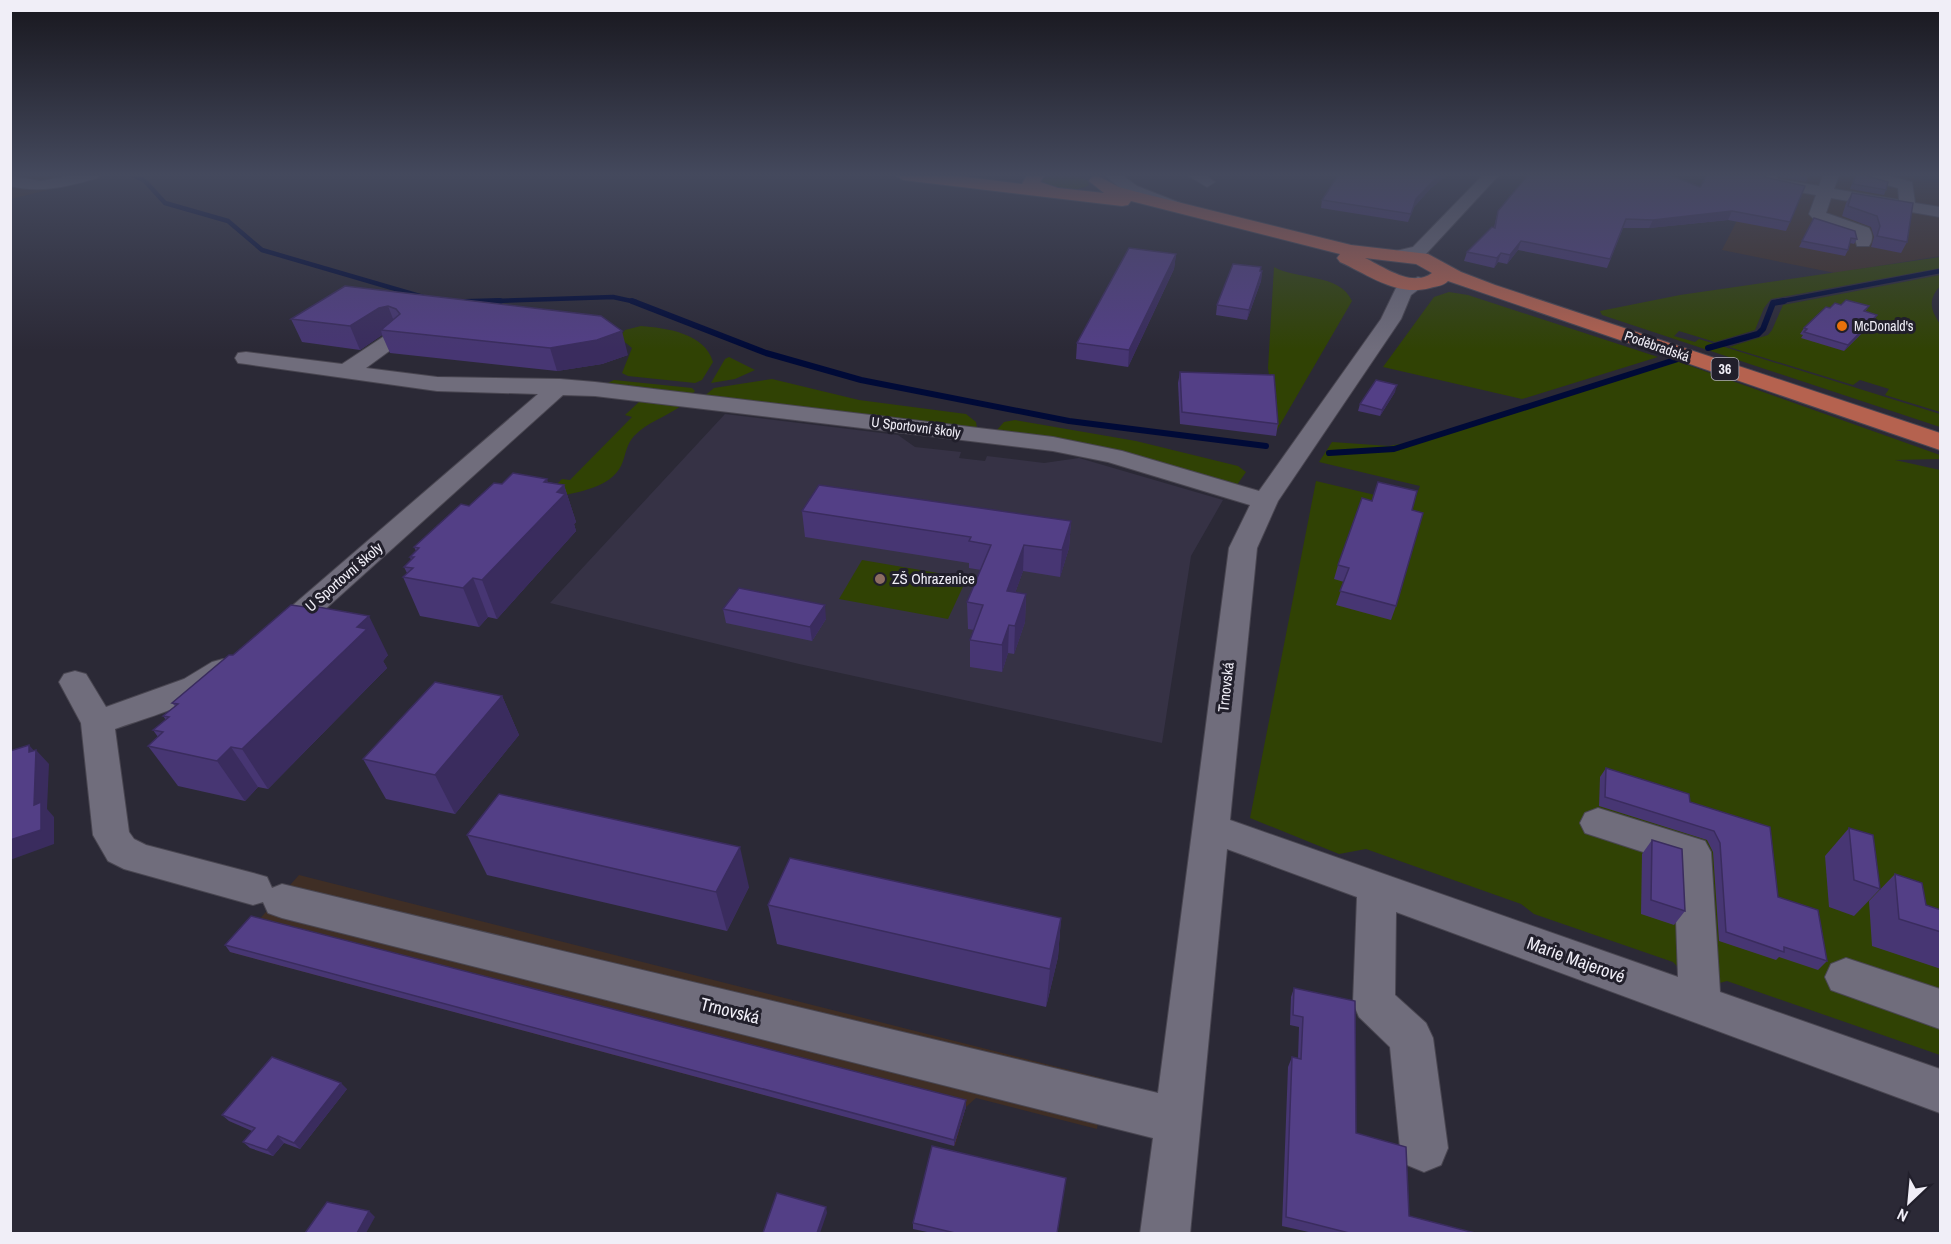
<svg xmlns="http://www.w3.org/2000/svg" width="1951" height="1244" font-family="'Archivo Narrow',sans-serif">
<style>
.built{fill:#363245}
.industrial{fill:#3f2e25}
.green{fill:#304204}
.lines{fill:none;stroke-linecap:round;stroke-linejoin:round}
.stream-far1{stroke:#000a37;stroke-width:4.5}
.stream{stroke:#000a37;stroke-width:6}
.minor-casing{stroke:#494651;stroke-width:2}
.major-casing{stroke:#494651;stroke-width:2}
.minor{fill:#706d7c;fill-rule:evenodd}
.major{fill:#b5624f;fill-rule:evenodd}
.wall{fill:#473673}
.shaded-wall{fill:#3a2c5e}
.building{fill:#533f86;stroke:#3a2c5e;stroke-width:1.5}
.food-dot{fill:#e8710a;stroke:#211f2b;stroke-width:2}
.education-dot{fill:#8d6e63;stroke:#211f2b;stroke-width:2}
.labels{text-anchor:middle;stroke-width:6;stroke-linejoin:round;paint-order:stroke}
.far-poi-label{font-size:14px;fill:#f0eef7;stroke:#211f2b;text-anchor:start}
.far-street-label{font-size:14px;fill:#f0eef7;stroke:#211f2b}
.shield{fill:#211f2b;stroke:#b2b0ba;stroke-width:1.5}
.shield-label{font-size:14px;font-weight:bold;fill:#f0eef7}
.street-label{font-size:15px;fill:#f0eef7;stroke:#211f2b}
.poi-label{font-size:15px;fill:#f0eef7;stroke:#211f2b;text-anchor:start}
.near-street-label{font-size:18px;fill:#f0eef7;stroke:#211f2b}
</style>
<rect width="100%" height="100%" fill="#2b2936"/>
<path class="built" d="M725,414L898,435L915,447L961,452L959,458L985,461L987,456L1044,463L1079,458L1223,500L1191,556L1162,743L799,664L550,603Z"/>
<g class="industrial">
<path d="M11,175H108L11,199Z"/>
<path d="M1760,175H1897L1940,183V256L1835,273L1722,250Z"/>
<path d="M299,875L1105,1079L1097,1129L976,1098L966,1107L955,1146L230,952Z"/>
</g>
<g class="green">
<path d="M1052,175H1074L1088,181L1089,185C1078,193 1051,188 1041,180Z"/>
<path d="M1940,257V268L1771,299L1764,308L1755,330L1715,342L1679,331L1674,336L1695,342L1699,339L1712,343L1940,414V427L1602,315L1600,311L1680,295Z"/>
<path d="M1274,267C1296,280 1340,273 1352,301L1277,430L1268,368Z"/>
<path d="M1940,275V286C1928,300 1930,309 1940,324V412L1885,395L1889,389L1860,380L1853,385L1729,347L1768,335L1772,330L1783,305Z"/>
<path d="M1449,292L1468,295L1658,357L1522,399L1383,367L1434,297Z"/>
<path d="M641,326C666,328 705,333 713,362L702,380L695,383L628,376L622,373L632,348L626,343L618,339L625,330Z"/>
<path d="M729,357L755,370L735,379L711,383L725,359Z"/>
<path d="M1671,359L1940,455V459L1895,460L1940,470V1055L1727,981C1701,989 1690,980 1673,962L1534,914L1521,904L1366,849L1339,854L1250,818L1316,481L1413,504L1420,486L1319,462L1332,442L1389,446L1416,441Z"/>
<path d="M772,379L859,400L966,414L976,422L977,428L731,398H702L714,388Z"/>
<path d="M614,380L692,388L695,391L690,396L667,390L608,383Z"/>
<path d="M640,401L681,406C666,417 647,422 634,436C627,444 626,452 623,461C615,486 583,491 561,496L555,486L562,479L570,480L632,417L625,415Z"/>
<path d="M1015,420L1136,441L1238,466L1246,472L1237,485L1086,443L996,431L1004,422Z"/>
<path d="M862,560L967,578L948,619L839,599Z"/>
</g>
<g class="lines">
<g class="stream-far1">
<path d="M133,175L145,181L165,203L228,221L262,250L423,297"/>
<path d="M465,302L613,297L636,302"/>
<path d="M1777,302L1940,271"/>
</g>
<g class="stream">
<path d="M632,301L766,353L861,380L1069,421L1266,446"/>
<path d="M465,302L500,301"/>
<path d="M1708,348L1758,334L1763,329L1773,303L1784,301"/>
<path d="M1329,453L1394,449L1678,359"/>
</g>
<g class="minor-casing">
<g id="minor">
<path d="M73,175H100L98,178C69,186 41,194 10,186V176L41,181Z"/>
<path d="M1104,175H1122L1137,186L1183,204L1185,207L1177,212L1171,210L1125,192Z"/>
<path d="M1187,175H1206L1215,182L1207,187Z"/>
<path d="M1483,175H1499L1425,255L1402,260L1396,259L1393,255L1396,251L1413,247Z"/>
<path d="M1759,175H1775L1778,179L1819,186L1823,175H1839L1834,189L1899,200L1898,188L1861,178L1859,175H1886L1912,182L1915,203L1940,207V217L1831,198L1826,213L1869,228C1873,234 1873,240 1869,246H1857L1854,235C1839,230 1819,227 1809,214L1816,195L1768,186L1761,183Z"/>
<path d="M1418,277L1425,279L1427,283L1411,295L1401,319L1278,501L1257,548L1230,820L1678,977L1674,862L1585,833L1580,823L1585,813L1598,808L1705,841L1711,852L1720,992L1940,1069V1113L1396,912L1395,995L1426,1023L1433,1038L1448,1148L1441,1165L1424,1172L1407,1165L1400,1148L1390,1047L1359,1017L1353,1003L1357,897L1227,849L1190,1234H1140L1153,1138L282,918L268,913L263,902L253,905L124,869L108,861L93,835L81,723L59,682L64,674L75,671L86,674L106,707L184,679L212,662L223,659L234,662L239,670C223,696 146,718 115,729L129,832L134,839L146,845L253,873L267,877L272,888L282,884L1158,1093L1229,548L1250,505L1108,462L1053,451L595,396L563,395L292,639L281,642L270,639L266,632L270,625L538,394L437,391L246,364L238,363L235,358L238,353L246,352L342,364L389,333L396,331L403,333L406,337L403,341L366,368L437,377L560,379L595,382L1053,437L1122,451L1259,491L1381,319L1396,288Z"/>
<path d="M1846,958L1940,989V1029L1831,990L1825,977L1831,964Z"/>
</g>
</g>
<g class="major-casing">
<path id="major" d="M895,175H951L1022,184L1027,175H1045L1040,182L1058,188L1104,193L1089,181L1092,177L1098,176L1119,187L1137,192L1351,245L1428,254L1461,272L1495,285L1940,433V450L1448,281C1443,286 1437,286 1430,288C1397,297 1369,275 1340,262L1337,258L1340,254L1131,201L1128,205L1122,206L903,180ZM1365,258L1416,264L1432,273C1412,288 1384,267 1365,258Z"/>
</g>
<use href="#minor" class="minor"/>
<use href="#major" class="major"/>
</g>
<g class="wall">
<path d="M1344,175H1447L1430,189L1414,207L1408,222L1321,208L1322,200Z"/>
<path d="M1778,175H1809L1806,182L1779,177Z"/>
<path d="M1855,175H1864L1886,190L1884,195L1850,189Z"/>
<path d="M1700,187L1790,222L1786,231L1728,220L1649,228H1623L1607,268L1518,250L1507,264L1498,262L1494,268L1464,261L1467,252L1494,227L1498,211Z"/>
<path d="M1852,193L1907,242L1901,253L1871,247L1874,237L1871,227L1842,216L1846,203Z"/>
<path d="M1814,218L1857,239L1854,244L1850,243L1848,250L1845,256L1799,247Z"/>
<path d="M1176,254L1174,269L1128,367L1076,359L1077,343Z"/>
<path d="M1260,271H1262L1261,281L1247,320L1216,315L1217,305Z"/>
<path d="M345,286L628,355L602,364L557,371L390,353L382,335L360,350L302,342L291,319Z"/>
<path d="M1841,305L1869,306L1865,312L1874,321L1844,351L1801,338L1803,335L1800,334L1804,328Z"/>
<path d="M1180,372L1278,424L1276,436L1180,424L1178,383Z"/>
<path d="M1395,392L1380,416L1358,411L1360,404Z"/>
<path d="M548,482L564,485L576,522L574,524L576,531L497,619L488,617L479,627L420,616L403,577L407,573L404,567L411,560L410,557L416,551L414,547L469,506Z"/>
<path d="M1412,510L1396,606L1391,620L1336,605L1344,582L1334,579L1338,565Z"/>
<path d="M802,511L1071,521L1069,548L1060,577L1023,571L1015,593L1026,594L1025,622L1014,654L1008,653L1002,672L970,667V640L974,630L968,629L967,602L981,570L969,568V563L805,537Z"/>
<path d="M723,609L826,619L812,641L726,623Z"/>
<path d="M233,655H388L383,661L387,668L268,789L258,787L245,801L178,786L148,746L158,737L153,730L166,720L163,716L175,706L172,703Z"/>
<path d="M502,696L519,735L455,814L386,799L363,759Z"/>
<path d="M1606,768L1690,802L1778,897L1827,961L1818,970L1779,957L1776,960L1719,941L1713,852L1707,840L1599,806L1600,777Z"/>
<path d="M1849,828L1880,889L1854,916L1829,907L1825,856Z"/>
<path d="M467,835L749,887L727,931L487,875Z"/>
<path d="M1652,840L1685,911L1674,925L1641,914L1642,854Z"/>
<path d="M1895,874L1926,905L1941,910V969L1872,946L1869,901Z"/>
<path d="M768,905L1061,918L1058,957L1046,1007L777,944Z"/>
<path d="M225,945L966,1100V1107L954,1146L230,952Z"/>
<path d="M1294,988L1356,1133L1409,1216L1475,1233H1313L1282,1226L1288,1067L1292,1057L1298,1059L1299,1027L1290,1025L1291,997Z"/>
<path d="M347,1089L300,1149L284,1143L273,1156L250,1148L243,1142L252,1131L229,1121L222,1115Z"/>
<path d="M913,1223L1057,1233H932L913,1229Z"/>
</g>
<g class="shaded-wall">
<path d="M1440,175H1447L1430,189L1414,207L1408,222L1416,199L1432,182Z"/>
<path d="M1732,211L1728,220L1649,228L1653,220Z"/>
<path d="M1521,241L1518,250L1507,264L1510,255Z"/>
<path d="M1501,253L1498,262L1494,268L1497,258Z"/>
<path d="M1176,254L1174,269L1128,367L1129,350Z"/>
<path d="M1262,271L1261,281L1247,320L1249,310Z"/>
<path d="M388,306L397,329L381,330L382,335L360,350L350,326L379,308Z"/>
<path d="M1877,315L1874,321L1844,351L1848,345Z"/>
<path d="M622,331L628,355L602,364L557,371L550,348Z"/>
<path d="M1397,385L1395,392L1380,416L1382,410Z"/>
<path d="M547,479L555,504L557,492L564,485L576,522L574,524L576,531L497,619L482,580Z"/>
<path d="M1071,521L1069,548L1060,577L1062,550Z"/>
<path d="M1024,545L1023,571L1006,618L1007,591Z"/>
<path d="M473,578L488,617L479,627L463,588Z"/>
<path d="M1026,594L1025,622L1014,654L1015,626Z"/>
<path d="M825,605L826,619L812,641L810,627Z"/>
<path d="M369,616L388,655L383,661L387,668L268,789L242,749L357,627Z"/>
<path d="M1009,625L1008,653L1002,672V645Z"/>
<path d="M502,696L519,735L455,814L435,775Z"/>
<path d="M29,745L36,753V750L49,764L47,809L54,817V844L10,860V840L34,805Z"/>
<path d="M231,747L258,787L245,801L217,761Z"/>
<path d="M740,847L749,887L727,931L716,892Z"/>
<path d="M1061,918L1058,957L1046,1007L1050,969Z"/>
<path d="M341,1083L347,1089L300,1149L294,1143Z"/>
<path d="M966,1100V1107L954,1146V1140Z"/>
<path d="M278,1136L284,1143L273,1156L267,1150Z"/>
<path d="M826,1207L827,1213L820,1233H817Z"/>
<path d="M369,1211L375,1217L366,1233H357Z"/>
</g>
<g class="building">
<path d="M1338,175L1343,176L1344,175H1440L1432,182L1416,199L1411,214L1322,200Z"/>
<path d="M1528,175H1670L1700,187L1707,175H1764V177L1805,186L1790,222L1732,211L1653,220L1626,219L1610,259L1521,241L1510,255L1501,253L1497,258L1467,252L1492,227L1495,228L1498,211Z"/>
<path d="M1856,175H1864L1888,182L1886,190L1853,184Z"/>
<path d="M1852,193L1913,203L1907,242L1877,236L1880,226L1877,216L1848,206Z"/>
<path d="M1814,218L1855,231L1857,239L1851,238L1848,250L1802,241Z"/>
<path d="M1129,248L1176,254L1129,350L1077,343Z"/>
<path d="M1233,264L1261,267L1260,271H1262L1249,310L1217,305Z"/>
<path d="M345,286L601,316L622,331L597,340L550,348L381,330L400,314L396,309L388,306L379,308L350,326L291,319Z"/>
<path d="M1846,300L1869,306L1864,311L1877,315L1848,345L1804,332L1807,329L1804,328L1826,307L1830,308L1835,303L1841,305Z"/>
<path d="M1180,372L1274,375L1278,424L1182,412Z"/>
<path d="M1376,380L1397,385L1382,410L1360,404Z"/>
<path d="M513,473L547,479L544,482L564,485L557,492L565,494L482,580L473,578L463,588L403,577L413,568L404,567L414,557H410L419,548L414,547L461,504L469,506L494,483L502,484Z"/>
<path d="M1378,482L1417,491L1412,510L1423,513L1396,606L1340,591L1349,568L1338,565L1362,498L1372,501Z"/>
<path d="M819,485L1071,521L1062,550L1024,545L1007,591L1026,594L1015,626L1009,625L1002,645L970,640L983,605L967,602L991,545L969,541L971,537L802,511Z"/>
<path d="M739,588L825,605L810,627L723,609Z"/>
<path d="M291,605L305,607L307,605L369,616L357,627L367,629L242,749L231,747L217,761L148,746L163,732L153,730L169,717L163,716L178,704L172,703L229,655H233Z"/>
<path d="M435,682L502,696L435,775L363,759Z"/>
<path d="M29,745V752L36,750L34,805L41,802V830L10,840V751Z"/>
<path d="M1606,768L1689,794L1690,802L1770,827L1778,897L1818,910L1827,961L1784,947V952L1726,932L1720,843L1714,831L1605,797Z"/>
<path d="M499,794L740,847L716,892L467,835Z"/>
<path d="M1849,828L1873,835L1880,889L1854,880Z"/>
<path d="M1652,840L1682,849L1685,911L1651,900Z"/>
<path d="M790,858L1061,918L1050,969L768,905Z"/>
<path d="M1895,874L1922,883L1926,905L1941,910V932L1899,919Z"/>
<path d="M251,916L966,1100L954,1140L225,945Z"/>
<path d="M1294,988L1355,1001L1356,1133L1406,1147L1409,1216L1475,1233H1349L1286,1217L1292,1057L1301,1059L1303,1017L1293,1015Z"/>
<path d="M272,1057L341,1083L294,1143L278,1136L267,1150L243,1142L255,1128L222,1115Z"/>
<path d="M932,1146L1066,1178L1057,1233H955L913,1223Z"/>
<path d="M777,1193L826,1207L817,1233H763Z"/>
<path d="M327,1202L369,1211L357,1233H305Z"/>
</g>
<linearGradient id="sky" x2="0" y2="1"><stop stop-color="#18171e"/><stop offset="0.5" stop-color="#44495d"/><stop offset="1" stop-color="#44495d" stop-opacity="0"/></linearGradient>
<rect width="1951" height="350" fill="url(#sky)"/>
<circle class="food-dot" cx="1842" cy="326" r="6"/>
<circle class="education-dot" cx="880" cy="579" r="6"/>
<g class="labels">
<g class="far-poi-label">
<text x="1854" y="331">McDonald's</text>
</g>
<g class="far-street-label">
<text transform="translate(1657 346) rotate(19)" y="5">Poděbradská</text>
<text transform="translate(916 427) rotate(7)" y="5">U Sportovní školy</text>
</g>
<rect class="shield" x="1711.5" y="358" width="27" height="22" rx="4.5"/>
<g class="shield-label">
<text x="1725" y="374">36</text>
</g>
<g class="street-label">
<text transform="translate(344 577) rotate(-41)" y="5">U Sportovní školy</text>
<text transform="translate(1226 687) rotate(-84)" y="5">Trnovská</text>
</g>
<g class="poi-label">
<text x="892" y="584">ZŠ Ohrazenice</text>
</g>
<g class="near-street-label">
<text transform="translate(1576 960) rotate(20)" y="6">Marie Majerové</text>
<text transform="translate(730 1011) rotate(14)" y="6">Trnovská</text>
</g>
</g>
<rect width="1951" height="1244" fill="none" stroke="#f0eef7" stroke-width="24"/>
<g transform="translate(1909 1202) rotate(206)" stroke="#211f2b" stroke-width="4.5" paint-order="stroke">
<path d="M0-4.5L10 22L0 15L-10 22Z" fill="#f0eef7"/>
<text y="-9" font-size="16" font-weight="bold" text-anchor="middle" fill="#f0eef7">N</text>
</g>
</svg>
